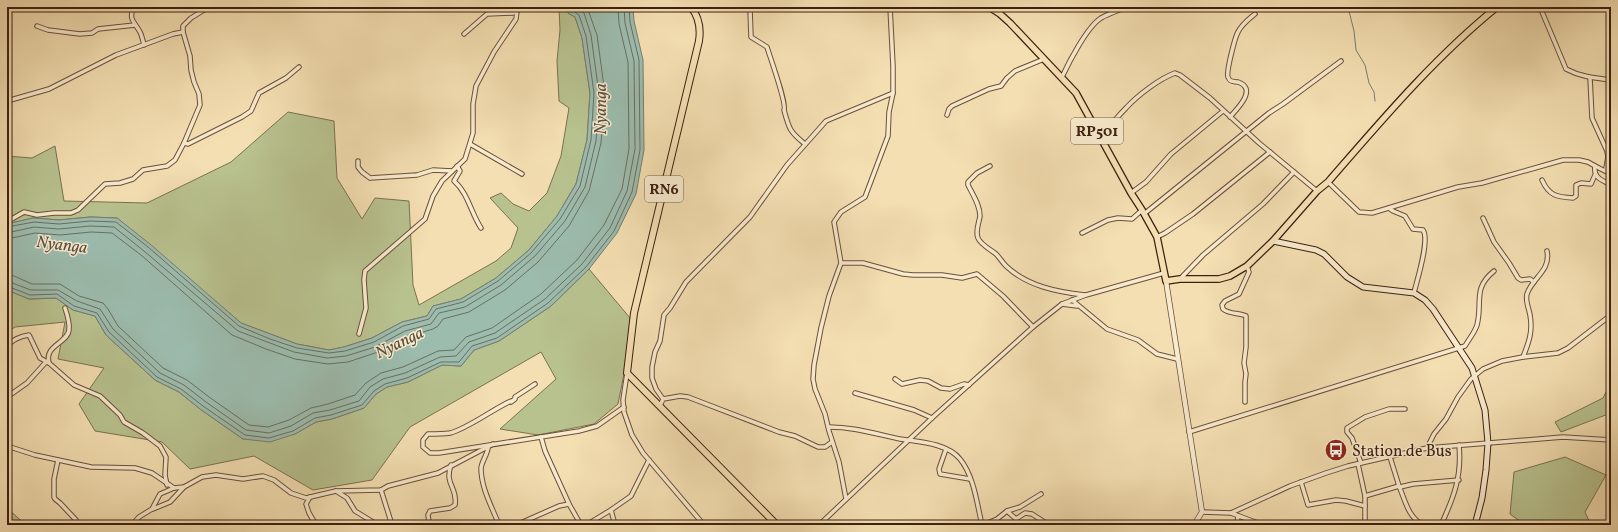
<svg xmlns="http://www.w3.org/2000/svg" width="1618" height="532" font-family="Vollkorn,serif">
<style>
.green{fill:#b8c28f;stroke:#7a7151}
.water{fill:#9cbcae;stroke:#767e70}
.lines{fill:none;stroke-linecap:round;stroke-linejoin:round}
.shore{stroke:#6c6e60;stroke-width:1}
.stream{stroke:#767e70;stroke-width:1}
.minor-casing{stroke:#6b503b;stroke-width:5.5}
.tertiary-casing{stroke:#6b503b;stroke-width:6}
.secondary-casing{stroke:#3d2013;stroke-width:7}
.primary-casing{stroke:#3d2013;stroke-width:8}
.trunk-casing{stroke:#3d2013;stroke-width:8}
.minor{stroke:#f8eacd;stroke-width:3.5}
.tertiary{stroke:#f8eacd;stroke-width:4.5}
.secondary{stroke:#f8eacd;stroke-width:5}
.primary{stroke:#f4dfb2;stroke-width:5.5}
.trunk{stroke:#f4dfb2;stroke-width:6}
.labels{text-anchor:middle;stroke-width:3;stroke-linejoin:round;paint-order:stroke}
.shield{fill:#f8eacd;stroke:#755d4b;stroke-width:1}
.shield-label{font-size:15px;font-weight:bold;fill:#3d2013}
.poi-label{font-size:16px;fill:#3d2013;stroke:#f8eacd;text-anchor:start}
.water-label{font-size:17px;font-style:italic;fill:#5a4f42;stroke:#f8eacd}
</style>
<rect width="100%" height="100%" fill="#f4dfb2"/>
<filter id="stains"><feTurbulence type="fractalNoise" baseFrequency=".005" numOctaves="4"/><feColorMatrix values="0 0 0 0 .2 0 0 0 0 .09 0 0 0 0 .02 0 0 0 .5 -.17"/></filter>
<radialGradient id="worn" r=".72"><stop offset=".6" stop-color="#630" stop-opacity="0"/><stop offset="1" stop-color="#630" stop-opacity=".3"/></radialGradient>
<g class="green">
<path d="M559,7H566L568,13L575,17L582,38L590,93L587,140L576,184L557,216L529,250L496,278L461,299L433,306L427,316L402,322L372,338L344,347L329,350L297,344L241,323L117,218L90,217L59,220L33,218L7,224V156L32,158L55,146L64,201L147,203L231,162L288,112L334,121L337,178L362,219L375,198L409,201L413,285L419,305L496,261L511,248L518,228L490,198L501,193L513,204L529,211L547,193L561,156L569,108L559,101L557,61L560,30Z"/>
<path d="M589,269L630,318L628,354L618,404L594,424L538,435L500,429L556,379L541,352L410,427L372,480L313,490L254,456L190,469L162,442L95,431L79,404L104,368L58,359L65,322L15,327L7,332V290L29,299L56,298L73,310L95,316L106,335L155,380L179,392L200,409L243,439L295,434L316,422L332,419L364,408L376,394L387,387L408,382L442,365L461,366L474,350L499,341L551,306Z"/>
<path d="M1611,382V413L1561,432L1555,422L1603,398Z"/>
<path d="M1565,457L1606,475L1585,512L1591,525H1525L1510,514L1514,472Z"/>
<path d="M7,508L26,525H7Z"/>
</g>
<path class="water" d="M566,7H633L634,21L643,60L644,150L636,194L617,233L589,269L551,306L499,341L474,350L461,366L442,365L408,382L387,387L376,394L364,408L332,419L316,422L295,434L270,442L243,439L200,409L179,392L155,380L106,335L95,316L73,310L56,298L29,299L7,290V224L33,218L59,220L90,217L117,218L150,244L241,323L297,344L329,350L344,347L372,338L402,322L427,316L433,306L461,299L496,278L529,250L557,216L576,184L587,140L590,93L582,38L575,17L568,13Z"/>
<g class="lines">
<g class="shore">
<path d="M7,227L34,222L59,224L90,221L116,222L148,247L239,326L270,339L297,348L329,353L345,351L374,342L403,326L429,319L436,309L463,302L498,281L531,253L560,219L580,186L591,140L594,93L586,36L579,15L572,10L571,7"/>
<path d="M7,233L34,227L59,229L90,226L114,227L144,251L238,331L294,352L327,358L346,356L375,347L405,331L431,324L439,313L465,307L501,285L535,256L565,221L585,187L596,141L599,94L591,35L584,13L576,7"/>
<path d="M7,239L35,233L60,235L91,232L112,233L141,255L232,335L266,349L295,359L328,364L348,362L378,352L407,337L433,329L438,326L443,319L469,312L505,290L538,262L569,226L589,191L601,143L605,94L597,35L587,7"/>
<path d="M7,275L14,276L32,284H60L79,296L103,303L108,309L118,326L163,368L187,380L209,397L249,425L268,427L289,420L311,408L328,404L355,395L366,383L381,373L403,367L438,351L454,350L466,337L492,328L541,294L577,260L604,225L622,189L629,149L628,62L619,24L618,7"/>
<path d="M7,281L31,290H58L77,301L100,309L113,329L160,373L184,385L206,402L246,430L269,433L291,426L313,413L330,410L359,401L370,387L383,379L405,373L440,357L456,356L469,342L495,333L545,299L582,264L610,228L627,191L635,149L634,61L625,23L624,7"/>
<path d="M7,286L30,295L57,294L74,306L97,313L109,332L157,377L181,389L203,406L245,435L269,438L293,431L315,418L331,415L362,405L374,391L385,384L407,378L441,362H459L472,346L497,338L548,303L586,267L614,231L632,192L640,150L639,60L630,22L629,7"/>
</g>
<path class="stream" d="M1348,7L1354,31L1356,50L1365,65L1369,83L1374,92L1375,101"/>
<g class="minor-casing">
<g id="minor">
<path d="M133,7C129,21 134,21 140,32C142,36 143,41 144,45"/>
<path d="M765,7L750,9L751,37L767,47C770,57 787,104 784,110C789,129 790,132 805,144"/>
<path d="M1540,7L1566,69C1581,77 1595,78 1611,80"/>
<path d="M37,26L48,30L80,34L92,33L98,29L135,25"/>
<path d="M464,34L487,14L513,13L517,11"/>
<path d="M1062,77C1069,62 1087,27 1101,18C1108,14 1117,11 1124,8"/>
<path d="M1590,78L1592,118L1607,151L1608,157L1606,168"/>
<path d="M7,101L49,89L116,55L173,34L183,32"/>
<path d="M947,115L949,109L952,106L989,89L1001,86L1007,78L1015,71L1044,59"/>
<path d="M1230,117C1237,109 1258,89 1238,82C1234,81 1230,83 1228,77C1226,72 1235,37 1238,32C1242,24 1249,19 1255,14"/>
<path d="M1100,135C1110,127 1117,117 1126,108C1138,95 1159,79 1175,73L1180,75L1210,98L1259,143L1317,191"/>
<path d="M184,143L188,144L242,117L251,111L259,93L286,78L299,67"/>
<path d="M470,144L522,174"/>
<path d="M358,161V167L362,172L370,178L417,175L433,170L452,171"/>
<path d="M457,166L460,171L454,181C468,193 471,213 481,228"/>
<path d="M990,166L977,173L968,182V185C973,195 980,205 980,216C979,223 975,231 978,238C980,244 991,250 996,254C1000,258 1002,262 1006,266C1027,286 1057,292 1085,295"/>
<path d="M1595,166L1611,174"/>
<path d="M1542,180C1549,196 1557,197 1573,198L1576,196V185L1581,183L1591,184L1595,175"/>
<path d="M1328,182L1359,212L1372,213L1458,187L1482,183L1563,160H1579L1588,162L1595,166C1593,178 1602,180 1611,185"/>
<path d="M1131,193L1146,182L1171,154L1223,111"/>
<path d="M1389,208L1393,211L1405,216L1413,229L1423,230C1430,240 1417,280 1414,293"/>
<path d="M1144,214L1269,113L1283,104L1341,61"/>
<path d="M1483,218L1494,242L1509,263L1518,278L1521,280L1530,279L1534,282"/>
<path d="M7,219L10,220L24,212L37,215L54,213H71L78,210L105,184L120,183L133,179L143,170L167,166L175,160L184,143L200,105L199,94L194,82L191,70L190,56L183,32V26L191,18L209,7"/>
<path d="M1082,233L1108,220L1118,218L1132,219L1142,210"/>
<path d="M1157,237L1165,233L1193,214L1270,152"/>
<path d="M841,263H863L903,274L913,275H942L962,278L977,274L1003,296L1033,327"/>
<path d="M1180,279L1203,255L1263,204L1294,172"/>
<path d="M1072,300L1107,329L1138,340L1157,354L1177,359"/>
<path d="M1062,304L1077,306"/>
<path d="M359,334L366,308L364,280L365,271L425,219L433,196L442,181L465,159L473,133V104L476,86L494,52L516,19L517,11L516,7"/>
<path d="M7,347C11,340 21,336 29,335L40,358L49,363L74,385L100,396L120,415L124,422L143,433L160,446L166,457L165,475L167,485"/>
<path d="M1523,357C1529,342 1533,331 1530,315C1529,309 1525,300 1527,294C1532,278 1551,271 1547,251"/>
<path d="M49,363C44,345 68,343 69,330C70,323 67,314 65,308"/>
<path d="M627,373L623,400L624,412L632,435L643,453L704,525"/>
<path d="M895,379L902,384L920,380L928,381L941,388L950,389L964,384L969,385"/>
<path d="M535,384L515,397V399L511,402V401C493,409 467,429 450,433C443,434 435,434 428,434L423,440V447L430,453H439L579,431L597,426L624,407"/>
<path d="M855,393L914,410L932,418"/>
<path d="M7,397L27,383L46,362"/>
<path d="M663,399L656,389L652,378V367L655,352L660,341L664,315L670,308L686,282L750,217L787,165L826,121L893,93"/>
<path d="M1245,402V382L1246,374L1244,363L1246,347V316C1239,312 1230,315 1223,309L1222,305L1225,301L1239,294L1249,272L1247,266"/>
<path d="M660,406L663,399L680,396L688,397L779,432L795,436L818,447H825L832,442"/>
<path d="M829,427C854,427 876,434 900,439C919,442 947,443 960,459C974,476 977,504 982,525"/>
<path d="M1189,432L1465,346C1469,339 1475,332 1477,325C1483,302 1472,289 1494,271"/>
<path d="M541,437L545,451L569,504L581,525"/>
<path d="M7,446L35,455L91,467L135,468L152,473L174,488L184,487L202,477L216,475L243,479L263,476L274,480L291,493L306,498L336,491L381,490L388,486L438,473L493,444"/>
<path d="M488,448C487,455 482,461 481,468C481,488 492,507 499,525"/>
<path d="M1427,448L1434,434L1446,419L1458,397L1471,379L1483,369L1502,361L1523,357L1558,353L1568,348L1611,315"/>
<path d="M946,449L939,469L940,474L970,479"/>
<path d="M1390,457L1399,486"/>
<path d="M58,460L54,479V497L55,499L60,503L76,520"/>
<path d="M1361,463L1352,438L1347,432V428L1365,417L1389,409H1405"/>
<path d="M1358,464L1365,496V525"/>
<path d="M1301,482L1308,505L1336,500L1346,501L1365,506"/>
<path d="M1400,487L1413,484L1459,480"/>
<path d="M381,490L392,525"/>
<path d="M336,491L347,498L355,511L378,525"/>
<path d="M1365,496L1399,486C1405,500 1408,517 1423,525"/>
<path d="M310,497L306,504L309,513L316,525"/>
<path d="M846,499L839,462L829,431L825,414L815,389L813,379L814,365L821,328L829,296L841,263L834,222L841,212L865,197L888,136L889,112L893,93V66L890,7"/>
<path d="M153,509L170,502L184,487"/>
<path d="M1007,511L1016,519L1025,513L1032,514L1049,525"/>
<path d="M1202,512L1231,513L1263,525"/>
<path d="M1231,513L1290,486L1326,473L1348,466L1427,448L1563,437L1611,440"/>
<path d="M429,522L428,515L430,511L450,508L455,505C458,487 444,485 451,465"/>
<path d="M132,525L139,517L152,509L160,494L174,488"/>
<path d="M516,525L559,506L569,504"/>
<path d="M586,525L611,510"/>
<path d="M615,525L611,510L631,496L649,460"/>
<path d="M819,525L932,418L1033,327L1062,304L1086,295L1164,273"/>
<path d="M983,525L997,519L1007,511L1020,507L1041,494"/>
<path d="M1237,525L1238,516"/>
<path d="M1441,525C1454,497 1462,476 1459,445"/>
</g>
</g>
<g class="tertiary-casing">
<path id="tertiary" d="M1166,281L1202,512L1194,525"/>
</g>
<g class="secondary-casing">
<path id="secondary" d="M1273,241L1316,250L1324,254L1347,277L1363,287L1414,293L1425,300L1433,309L1472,368L1485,410L1488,443L1486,470L1482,498L1475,525"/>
</g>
<g class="primary-casing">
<path id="primary" d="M989,7L1000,14L1010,23L1076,93L1131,193L1142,210L1157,237L1166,281L1180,279H1219L1230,276L1247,266L1273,241L1317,191L1328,182C1381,121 1434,58 1497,7"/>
</g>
<g class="trunk-casing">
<path id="trunk" d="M691,7C699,17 701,28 699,41L634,313L627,373L777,525"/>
</g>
<use href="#minor" class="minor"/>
<use href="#tertiary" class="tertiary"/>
<use href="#secondary" class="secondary"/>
<use href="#primary" class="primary"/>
<use href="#trunk" class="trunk"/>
</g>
<defs>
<g id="bus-disc" transform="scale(1.15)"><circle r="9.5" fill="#8f2418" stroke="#f8eacd"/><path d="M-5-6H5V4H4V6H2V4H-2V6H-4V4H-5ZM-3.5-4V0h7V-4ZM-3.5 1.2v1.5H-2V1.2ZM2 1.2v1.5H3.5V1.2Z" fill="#fff"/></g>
</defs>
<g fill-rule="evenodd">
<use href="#bus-disc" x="1336" y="450"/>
</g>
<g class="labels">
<g class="shield">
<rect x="1071" y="118" width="52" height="26" rx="3"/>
<rect x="645" y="176" width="38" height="26" rx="3"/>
</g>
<g class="shield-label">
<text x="1097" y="136">RP501</text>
<text x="664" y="194">RN6</text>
</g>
<g class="poi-label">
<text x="1352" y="456">Station de Bus</text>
</g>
<g class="water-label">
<text transform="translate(600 109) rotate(-90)" y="6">Nyanga</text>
<text transform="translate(62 244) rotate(7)" y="6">Nyanga</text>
<text transform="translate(399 342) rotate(-26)" y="6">Nyanga</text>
</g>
</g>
<rect width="1618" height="532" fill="none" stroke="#f4dfb2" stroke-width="24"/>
<rect x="8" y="8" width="1602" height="516" fill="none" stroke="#3d2013" stroke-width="2"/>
<rect x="12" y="12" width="1594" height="508" fill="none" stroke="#3d2013"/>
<rect width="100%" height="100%" filter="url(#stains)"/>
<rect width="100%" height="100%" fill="url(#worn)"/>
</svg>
